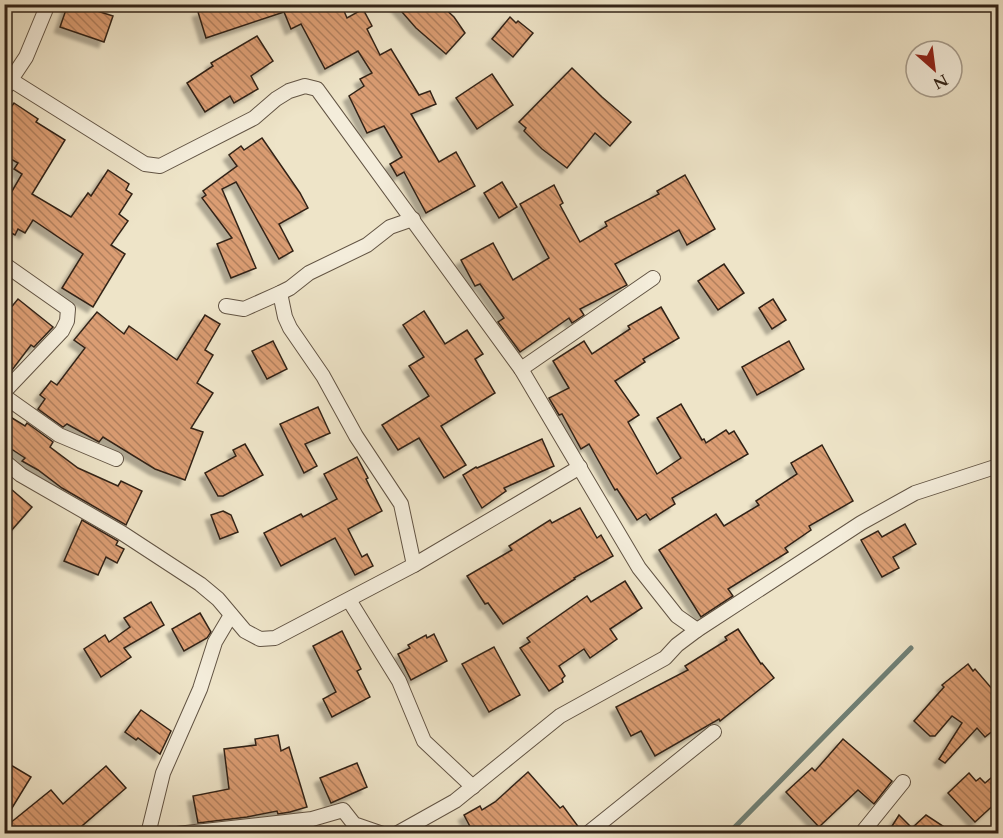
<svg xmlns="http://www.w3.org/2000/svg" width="1003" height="838" font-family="Cardo,serif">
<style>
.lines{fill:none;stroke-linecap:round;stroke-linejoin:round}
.stream{stroke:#708177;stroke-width:5}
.building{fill:url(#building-back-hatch);stroke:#332418;stroke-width:1.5;filter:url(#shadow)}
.street-casing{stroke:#625444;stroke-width:16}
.street{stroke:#f4eddb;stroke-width:14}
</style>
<defs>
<pattern id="building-back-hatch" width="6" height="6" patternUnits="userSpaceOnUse" patternTransform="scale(1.5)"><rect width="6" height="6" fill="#db9d73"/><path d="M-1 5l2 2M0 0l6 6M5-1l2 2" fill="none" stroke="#b2805d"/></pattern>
<filter id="shadow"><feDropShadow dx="-5.5" dy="5.5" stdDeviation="1.5" flood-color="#0004"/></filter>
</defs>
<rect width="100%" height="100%" fill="#eee4c8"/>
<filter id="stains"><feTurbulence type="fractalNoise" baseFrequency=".00333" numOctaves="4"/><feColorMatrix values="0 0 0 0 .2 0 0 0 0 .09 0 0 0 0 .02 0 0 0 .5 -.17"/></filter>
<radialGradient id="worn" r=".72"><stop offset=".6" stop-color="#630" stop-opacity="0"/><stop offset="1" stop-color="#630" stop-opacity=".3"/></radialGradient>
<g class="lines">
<path class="stream" d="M728,834L911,648"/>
</g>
<g class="building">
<path d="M68,4H75L113,16L104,42L60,27Z"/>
<path d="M220,4H341L347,18L363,9L372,26L367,29L380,55L391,49L419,95L430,91L436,104L411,114L439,162L456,152L475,186L426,213L404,172L397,176L390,164L402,157L384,126L367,133L349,96L364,86L360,79L372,73L358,51L325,69L301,24L291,29L284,12L206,38L198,12Z"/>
<path d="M395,4H440L454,17L465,33L446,54L416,28Z"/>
<path d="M510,17L516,23L518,21L533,33L513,57L492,39Z"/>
<path d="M257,36L273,61L251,76L258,89L234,103L230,96L205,112L187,83L213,66L211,63Z"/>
<path d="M572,68L602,97L631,122L610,146L595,133L567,168L542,149L524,131L526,128L519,122Z"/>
<path d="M492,74L513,105L477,129L456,98Z"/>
<path d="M14,103L38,119L36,122L65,140L32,194L71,217L88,193L91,196L108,170L129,184L126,190L132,194L119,214L128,221L111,245L125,254L93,307L62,288L83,254L33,220L25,233L18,229L15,235L4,229V205L22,174L14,169L18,163L4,155V117Z"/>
<path d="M262,138L300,193L308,208L279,224L293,251L279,259L236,182L222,189L256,268L231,278L217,244L232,238L202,198L206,195L203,191L237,166L229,155L241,146L244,150Z"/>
<path d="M685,175L715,229L687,245L679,230L615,264L627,285L580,309L584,315L572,323L569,318L520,352L498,322L504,318L480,284L475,286L461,260L493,243L513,280L549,258L520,204L554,185L563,203L560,205L580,242L607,226L605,222L659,194L657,191Z"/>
<path d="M502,182L517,207L499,218L484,193Z"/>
<path d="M724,264L744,293L718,310L698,281Z"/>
<path d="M18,299L53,327L34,347L31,345L12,370L4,365V316Z"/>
<path d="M773,299L786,320L772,329L759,308Z"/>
<path d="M661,307L679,338L643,359L645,362L615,381L639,415L628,422L657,474L681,458L657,418L681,404L702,440L704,439L706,443L726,430L729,434L734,431L748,454L672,498L675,504L650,520L646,514L637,520L617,489L615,490L589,444L581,449L562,414L559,415L549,398L569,388L553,361L584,341L592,354L630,329L628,326Z"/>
<path d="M424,311L445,344L467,330L483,354L475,359L495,393L441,426L466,465L444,478L419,438L398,450L382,425L429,396L409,366L424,357L403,325Z"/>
<path d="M97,312L124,334L129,326L177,360L205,315L220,324L205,350L213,355L197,383L213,393L191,428L203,432L185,480L155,469L103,437L99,442L67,424L63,427L38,409L45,399L40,395L51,381L57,385L85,348L74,340Z"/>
<path d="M273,341L287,369L267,379L252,351Z"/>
<path d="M789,341L804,369L757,395L742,367Z"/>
<path d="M318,407L330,433L305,444L317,466L304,473L280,424Z"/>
<path d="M4,413L25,426L27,423L53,442L50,447L78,468L118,486L121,481L142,491L126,525L62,488L38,470L22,461L25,458L4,444Z"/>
<path d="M542,439L554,466L504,488L506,491L482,508L463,475L476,467L477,468Z"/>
<path d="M245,444L263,475L223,496H218L205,473L236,456L233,450Z"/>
<path d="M822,445L853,501L809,526L811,530L785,548L788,552L728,589L733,596L701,617L659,550L716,514L724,526L759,505L756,501L797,474L791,463Z"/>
<path d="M357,457L368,478L366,479L382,511L348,529L362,557L367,554L373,566L355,575L335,538L281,566L264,533L301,514L303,517L337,499L324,474Z"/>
<path d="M4,483L32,507L4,539Z"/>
<path d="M580,508L597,538L601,535L613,556L574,578L575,579L503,624L488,603L485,604L467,576L512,550L509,546L550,520L552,523Z"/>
<path d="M223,511L231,515L238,532L220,539L211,515Z"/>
<path d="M82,520L118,541L116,545L124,549L117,563L106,557L98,575L64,561Z"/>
<path d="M905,524L916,544L893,557L899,568L882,577L861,540L878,531L882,537Z"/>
<path d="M625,581L642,608L610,629L617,639L590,658L584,649L559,666L565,676L562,679L563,682L549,691L520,648L530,642L527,638L587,596L591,602Z"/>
<path d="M151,602L164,625L124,648L131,657L101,677L84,649L105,635L109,642L130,627L124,618Z"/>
<path d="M200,613L211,632L207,638L184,651L172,629Z"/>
<path d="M738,629L761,664L762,663L774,678L720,721L719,719L655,756L641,731L631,736L616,707L688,670L685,666L727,640L725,637Z"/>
<path d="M342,631L361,669L357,671L370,697L332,717L323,699L336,692L313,646Z"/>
<path d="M434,634L447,661L411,680L398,654L410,648L408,645L426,635L427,638Z"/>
<path d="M494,647L520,695L489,712L462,664Z"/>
<path d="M968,664L973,671L975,669L999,697V726L985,737L977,728L945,763L939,759L962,723L952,716L935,736H930L914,721L944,687L942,685Z"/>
<path d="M141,710L171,731L160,754L138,738L136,740L125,732Z"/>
<path d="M278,735L281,751L289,747L307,807L290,812L278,814L277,811L247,817L198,823L193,796L229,789L224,749L256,745L255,739Z"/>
<path d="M843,739L892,781L874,804L858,790L819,827L786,792L812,768L815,771Z"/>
<path d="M4,761L31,777L4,821Z"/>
<path d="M357,763L367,787L331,803L320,778Z"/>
<path d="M106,766L126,788L82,826L87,834H4V828L51,790L63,804Z"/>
<path d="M528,772L560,808L563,806L580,829L578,834H474L464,815L480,806L482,810L495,802Z"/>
<path d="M969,773L976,781L980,778L985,783L991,778L999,785V800L975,822L948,793Z"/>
<path d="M899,815L912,828L926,815L955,834H887Z"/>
</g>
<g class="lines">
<g class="street-casing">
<g id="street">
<path d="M11,80L145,164L160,166L254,118L276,99L289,91L305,86L317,89L521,369L639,568L677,616L697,630"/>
<path d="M4,90L26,57L48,4"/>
<path d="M4,264L68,309L67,321L62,331L4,392"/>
<path d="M280,293L285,317L290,328L323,376L356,436L401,504L414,565"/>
<path d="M226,306L244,309L280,293L290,288L309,273L367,245L390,227L413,219"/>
<path d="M521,369L653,278"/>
<path d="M4,396L59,435L116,459"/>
<path d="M4,461L21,475L122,533L200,584L218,599L245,631L260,639L275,638L414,565L580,467"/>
<path d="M349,600L399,681L424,741L473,787"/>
<path d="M148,834L163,773L200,689L215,642L231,615"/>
<path d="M177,834L312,819L343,810L354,824L383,834"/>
<path d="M396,834L455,801L560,716L665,658L677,645L697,630L861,523L915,493L998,466"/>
<path d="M587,834L714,732"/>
<path d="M861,834L903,782"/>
</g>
</g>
<use href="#street" class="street"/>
</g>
<rect width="1003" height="838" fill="none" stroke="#eee4c8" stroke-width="24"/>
<rect x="6" y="6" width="991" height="826" fill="none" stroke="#332418" stroke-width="3"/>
<rect x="12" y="12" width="979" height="814" fill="none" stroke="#332418" stroke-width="1.5"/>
<g transform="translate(934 69) rotate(152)"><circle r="28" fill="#f4eddb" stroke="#a79d8d" stroke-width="1.5"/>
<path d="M0-4.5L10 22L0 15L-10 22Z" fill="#8f2418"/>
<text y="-9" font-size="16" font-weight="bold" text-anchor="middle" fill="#332418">N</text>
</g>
<rect width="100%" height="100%" filter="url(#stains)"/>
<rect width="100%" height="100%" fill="url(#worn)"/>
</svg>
